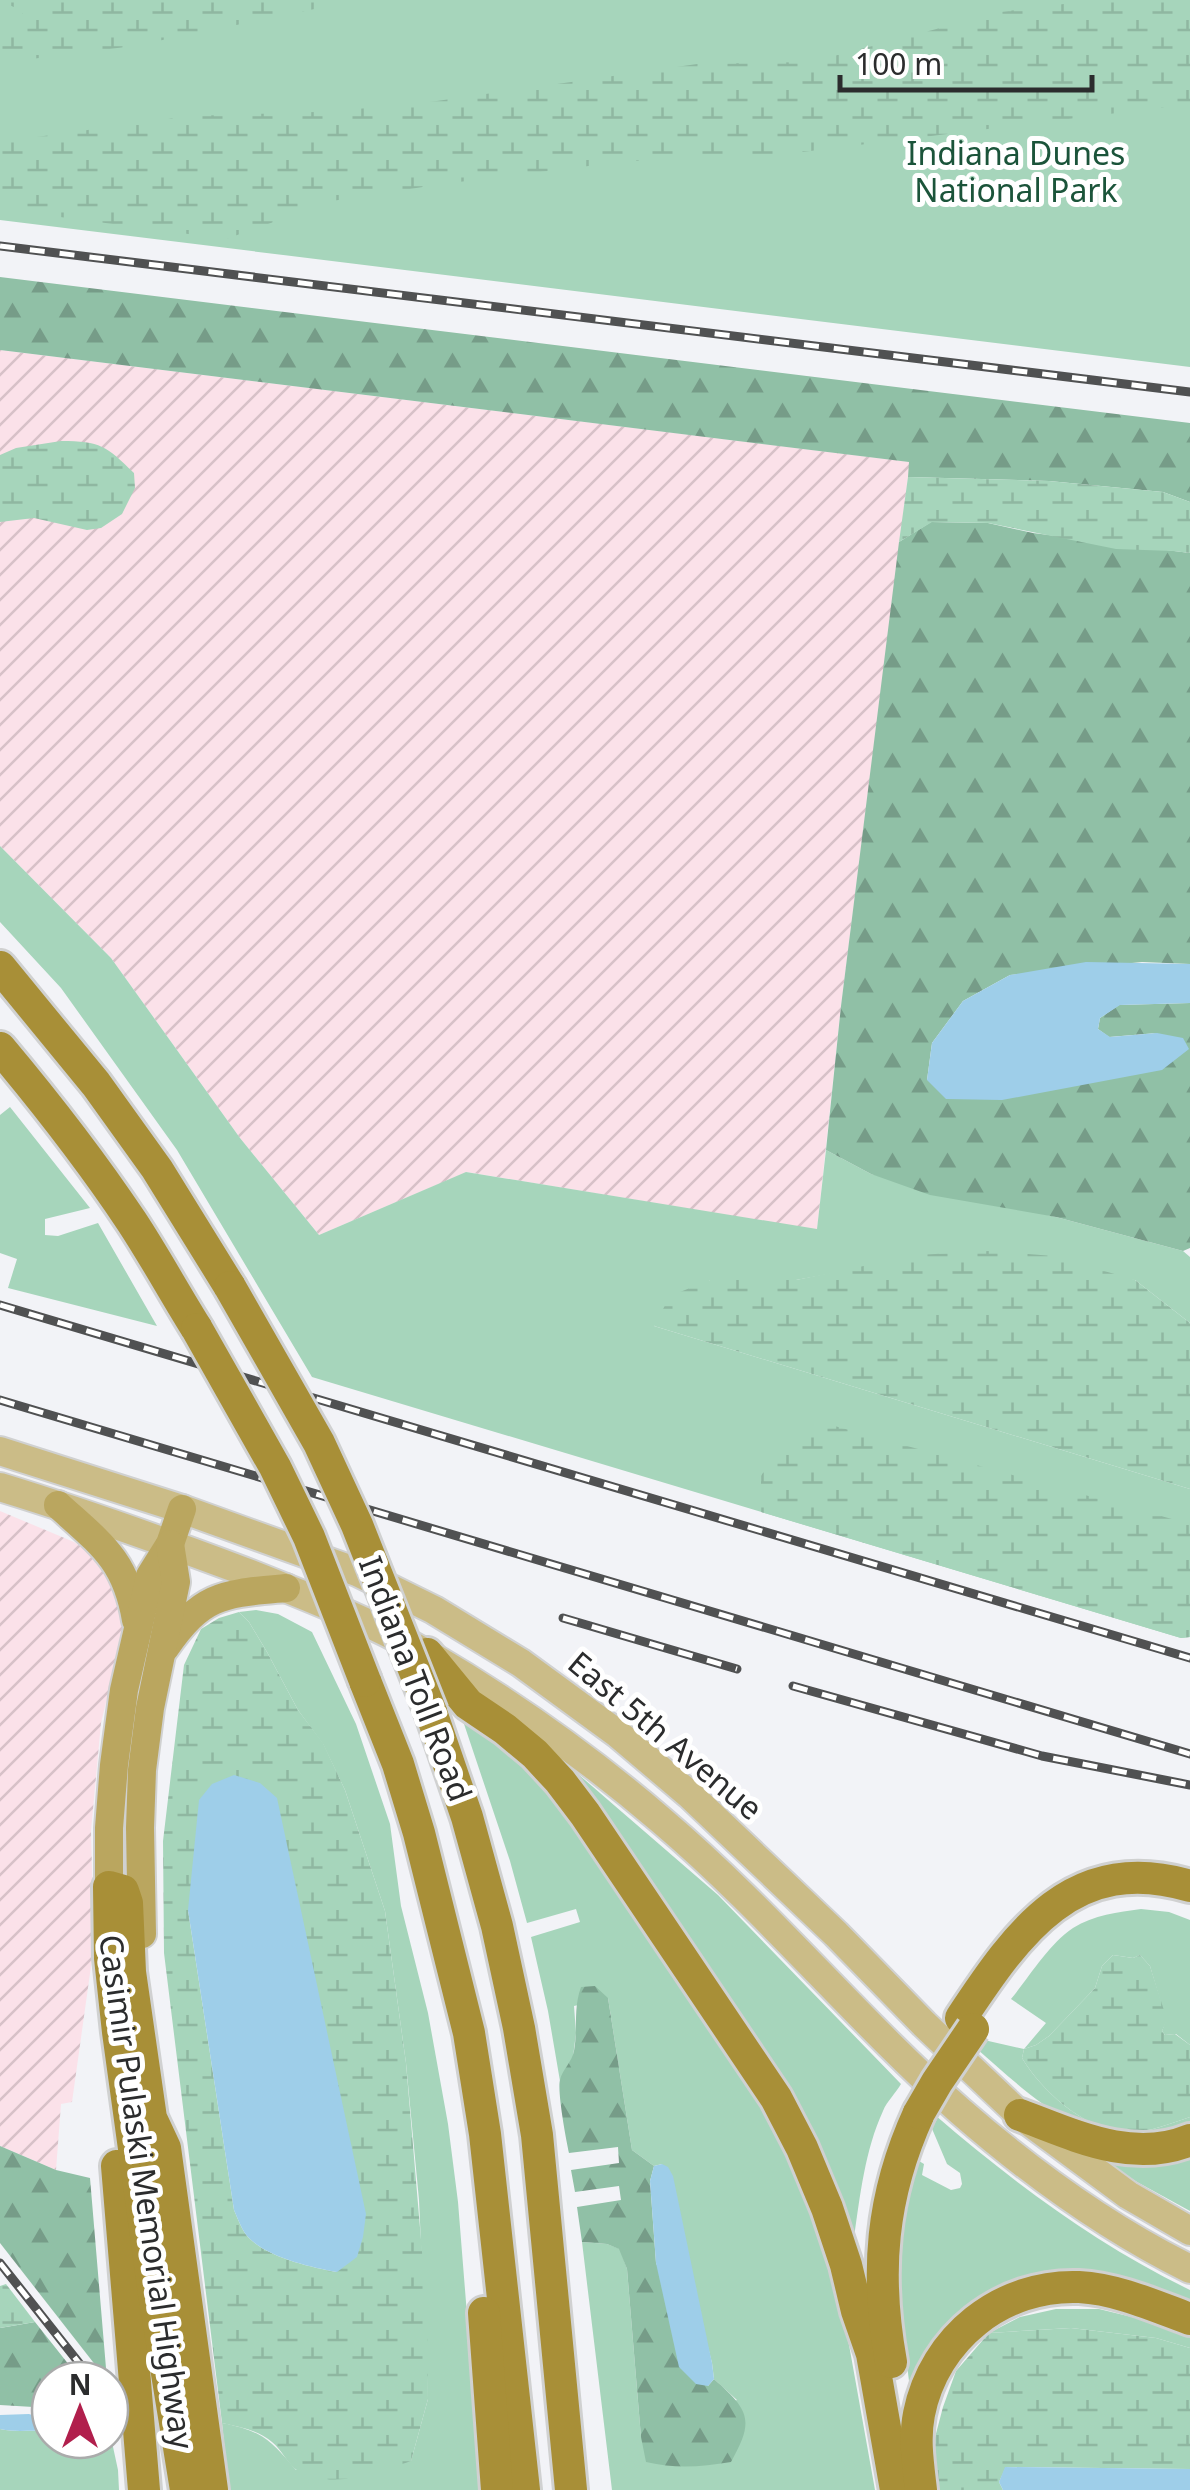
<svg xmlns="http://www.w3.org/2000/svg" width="1190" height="2490" font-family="'Noto Sans',sans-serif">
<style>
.industrial{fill:url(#industrial-furrows)}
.green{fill:#a6d5bb}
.forest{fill:url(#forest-firs)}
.wetland{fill:url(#wetland-marsh);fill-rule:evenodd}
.water{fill:#9ecee9}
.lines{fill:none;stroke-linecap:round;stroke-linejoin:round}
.primary-casing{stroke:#d0d1d1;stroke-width:32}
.trunk-casing{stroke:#d0d1d1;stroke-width:32}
.motorway-casing{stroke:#d0d1d1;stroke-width:38}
.primary{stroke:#cbbc87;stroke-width:28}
.trunk{stroke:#baa65f;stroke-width:28}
.motorway{stroke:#a88f37;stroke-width:32}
.rail-casing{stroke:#505152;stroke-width:9}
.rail{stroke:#fff;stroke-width:5;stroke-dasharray:15;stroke-linecap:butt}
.motorway-bridge-casing{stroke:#d0d1d1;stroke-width:38;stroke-linecap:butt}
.motorway-bridge{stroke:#a88f37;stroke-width:32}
.labels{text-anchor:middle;stroke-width:10;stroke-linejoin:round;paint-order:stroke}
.park-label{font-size:32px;fill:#1b543a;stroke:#fff}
.street-label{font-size:32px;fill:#2b2c2d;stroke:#fff}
</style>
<defs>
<pattern id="industrial-furrows" width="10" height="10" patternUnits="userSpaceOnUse" patternTransform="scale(2.5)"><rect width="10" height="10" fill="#fbe1e9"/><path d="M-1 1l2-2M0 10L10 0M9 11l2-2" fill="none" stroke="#d7c1c8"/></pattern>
<pattern id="forest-firs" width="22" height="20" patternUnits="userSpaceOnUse" patternTransform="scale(2.5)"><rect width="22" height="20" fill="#90c0a6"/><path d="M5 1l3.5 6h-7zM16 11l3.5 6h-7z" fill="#769c88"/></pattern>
<pattern id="wetland-marsh" width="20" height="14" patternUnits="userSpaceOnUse" patternTransform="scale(2.5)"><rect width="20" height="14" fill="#a6d5bb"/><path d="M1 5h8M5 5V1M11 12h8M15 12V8" fill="none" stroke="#8fb7a1"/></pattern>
</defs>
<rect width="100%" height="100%" fill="#f2f3f7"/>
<g class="industrial">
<path d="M0,350L910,462L841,1006L817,1230L467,1172L319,1235L240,1138L111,958L0,846Z"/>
<path d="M0,1511L74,1542L104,1563L121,1591L123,1632L101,1723L91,1831L94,1945L72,2102L61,2104L56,2170L0,2146Z"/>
</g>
<g class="green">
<path d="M0,0H1190V367L0,220Z"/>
<path d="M0,846L111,958L240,1138L319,1235L466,1172L817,1229L826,1150L871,1174L1056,1217L1183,1251L1190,1257V1323L1135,1280L856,1269L796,1280H710L654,1326L1190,1489V1637L1181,1638L312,1377L177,1150L61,988L0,922Z"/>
<path d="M10,1107L90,1208L45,1219V1235L58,1236L98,1223L157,1326L8,1288L17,1259L0,1253V1115Z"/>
<path d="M256,1610L278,1614L312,1632L356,1724L390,1824L401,1906L428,2013L448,2124L458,2202L481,2490H229L222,2423C262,2431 270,2439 296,2470L411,2461L428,2399L419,2200L406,2063L385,1911L345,1790L323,1744L298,1710L267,1652L249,1622L239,1612Z"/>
<path d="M462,1718L520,1758L548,1792L695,2003L765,2109L795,2169L827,2245L846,2328L875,2490H612L582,2242L607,2244L620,2249L627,2269L641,2437L737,2400L714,2379L712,2363L662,2164L654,2166L632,2150L608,1998L574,2006L576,2033L573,2057L560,2081L548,2011L531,1937L580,1922L576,1909L527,1923L510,1861Z"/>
<path d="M570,1774H578L718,1895L901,2084C896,2093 887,2101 883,2111C865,2150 860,2196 854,2238Z"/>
<path d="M1141,1909L1169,1912L1190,1920V2045L1176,2034L1165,2035L1162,2031L1166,2020L1150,1966L1140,1955L1133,1958L1113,1955L1102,1966L1095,1988L1049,2036L1036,2045L1024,2049L1022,2058C1042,2091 1082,2127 1121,2132C1143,2135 1169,2124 1190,2117V2126C1101,2165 1041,2105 977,2049L984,2040L1024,2049L1046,2023L1011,1999C1030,1976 1048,1945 1073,1928C1094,1915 1118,1912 1141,1909Z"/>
<path d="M935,2115C1014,2183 1096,2244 1190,2290V2311L1017,2289L911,2397L897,2285L905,2197L918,2153L921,2155L919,2161L924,2164L922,2175L951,2190L960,2188L962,2184L960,2173L947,2164L930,2124Z"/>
<path d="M1190,2155V2211L1137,2182L1099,2157Z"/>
<path d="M1056,2309H1099L1140,2319L1190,2336V2348L1156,2338L1071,2328L989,2333L1020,2317Z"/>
<path d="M0,2429C18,2433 32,2429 50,2432V2440H110V2433L118,2470L119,2490H0Z"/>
</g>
<g class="forest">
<path d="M0,277L1190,423V502L1163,492L1049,481L908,477L909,462L0,350Z"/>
<path d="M931,522L988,523L1033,533L1190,553V964L1142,962L1010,975L963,1001L932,1043L927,1080L1157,1033L1109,1037L1098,1029L1100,1018L1119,1005L1190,1003V1248L1183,1251L1056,1217L930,1195L871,1174L826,1150L841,1006L899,542Z"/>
<path d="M595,1986L608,1998L632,2150L654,2166L650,2181L656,2263L708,2386L714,2379C749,2410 755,2420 731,2462C701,2467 676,2469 646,2462L641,2437L627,2269L619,2249L607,2244L582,2242L577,2207L621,2200L619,2186L575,2192L571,2170L619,2163L618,2147L569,2153C566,2139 557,2091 560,2080C562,2070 572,2062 574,2051C578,2029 573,2009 581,1987Z"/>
<path d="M0,2146L56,2170L90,2178L107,2380H90L100,2371L0,2243Z"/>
<path d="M35,2322L81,2380H50V2408L0,2405V2328Z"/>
</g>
<g class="wetland">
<path d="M0,0H359L133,46L0,63V16L19,19L30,2L20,9C12,7 6,3 0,0Z"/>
<path d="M1096,0H1190V104L794,153L629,161L442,184L332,201L226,239L0,209V142L190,116L316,112L409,105L697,64L811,62L1001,12Z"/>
<path d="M61,441C101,441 106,446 134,473L135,488L122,514L101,528L87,530L34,518L0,522V455L16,448Z"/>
<path d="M908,477L1049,481L1163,492L1190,502V553L1173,551L1116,549L988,523L932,522L899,542Z"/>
<path d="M989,1251L1053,1256L1135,1280L1190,1323V1489L654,1326L670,1296L710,1280H796L917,1255Z"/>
<path d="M820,1422L1190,1524V1637L1181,1638L761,1512V1476L776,1452L799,1441Z"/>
<path d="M239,1612L249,1622L267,1652L298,1710L323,1743L345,1790L385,1911L406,2063L427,2310L428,2399L411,2461C375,2473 335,2490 298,2471C288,2465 282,2450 272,2442C258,2430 240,2427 222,2423L164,1953L163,1841L184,1665L201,1629L219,1618ZM188,1910L337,2272C311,2267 269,2258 249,2238C242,2231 238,2219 234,2210Z"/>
<path d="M1113,1955L1133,1958L1140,1955L1150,1966L1167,2020L1162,2031L1165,2035L1175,2034L1190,2045V2117C1169,2124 1143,2135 1121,2132C1082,2127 1042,2091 1022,2058L1024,2049L1036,2045L1049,2036L1095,1988L1102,1966Z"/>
<path d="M6,2284L35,2322L0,2328V2286Z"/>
<path d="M1071,2328L1156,2338L1190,2348V2469L1006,2467L999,2482L1003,2490H939L933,2445L943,2407L956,2371L989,2333Z"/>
</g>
<g class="water">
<path d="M1086,962L1190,964V1003L1120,1005L1100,1018L1098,1029L1110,1037L1157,1033L1183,1038L1189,1049L1162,1070L1002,1100L946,1099L927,1080L932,1043L963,1001L1010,975Z"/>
<path d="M234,1775L260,1783L277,1798L366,2214L363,2237L357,2257L337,2272C311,2267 269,2258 249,2238C242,2231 238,2219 234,2210L188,1910L199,1800L212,1784Z"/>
<path d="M662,2164L668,2167L673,2176L712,2363L714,2379L708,2386L696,2384L679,2367L656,2263L650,2181L654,2166Z"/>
<path d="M29,2414L38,2417L39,2423L50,2424V2432C32,2429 18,2433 0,2429V2415Z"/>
<path d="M1005,2467L1190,2469V2490H1003L999,2482Z"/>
</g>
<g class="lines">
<g class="primary-casing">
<g id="primary">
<path d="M0,1451L182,1509L357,1572L434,1610L521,1663L618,1734L690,1795L836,1934L924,2024L1020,2115L1128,2195L1190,2231"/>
<path d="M0,1487C82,1512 163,1541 243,1571C306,1596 370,1621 429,1655C511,1703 590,1759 662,1821C768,1911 856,2019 960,2111C1030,2172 1107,2228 1190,2269"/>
</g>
</g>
<g class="trunk-casing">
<g id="trunk">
<path d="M58,1505C101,1544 126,1560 136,1620"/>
<path d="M165,1648C203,1593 223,1594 286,1588"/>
<path d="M109,1887V1828L114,1765L124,1690L150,1576L170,1544L182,1509"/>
<path d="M142,1934L140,1828L142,1770L150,1708L176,1582L170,1544"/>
</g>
</g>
<g class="motorway-casing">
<g id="motorway">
<path d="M0,967L96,1084L157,1169L230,1287"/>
<path d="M0,1048C47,1104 92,1162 132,1222C155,1257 175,1294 197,1329"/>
<path d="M427,1654L468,1704L505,1729L535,1754L560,1781L585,1814L776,2098L802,2148L827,2208L846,2265L857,2311L872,2354L896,2490"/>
<path d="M365,1681L398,1764L419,1833L469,2033L485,2134L524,2490"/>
<path d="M431,1712L467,1817L497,1926L519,2028L537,2135L571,2490"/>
<path d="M961,2018C1018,1932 1074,1851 1190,1886"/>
<path d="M1020,2115C1074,2135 1132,2164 1190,2140"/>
<path d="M117,2166L144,2490"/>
<path d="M484,2313L497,2490"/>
<path d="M891,2362C875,2273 881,2196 919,2113"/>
<path d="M186,2490L154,2294L118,2032L110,1958L109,1887L123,1891L127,1903L130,1972L151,2118L165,2148L212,2490"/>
<path d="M921,2490C918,2464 914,2439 919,2414C934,2338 1002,2284 1079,2287C1117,2289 1155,2306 1190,2319"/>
</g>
</g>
<use href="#primary" class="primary"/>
<use href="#trunk" class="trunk"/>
<use href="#motorway" class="motorway"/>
<g class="rail-casing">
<g id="rail">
<path d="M0,246L1190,392"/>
<path d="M0,1305L1190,1658"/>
<path d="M0,1400L1190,1754"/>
<path d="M563,1618L737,1669"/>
<path d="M793,1686L1042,1756L1190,1785"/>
<path d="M0,2263L91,2378"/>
</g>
</g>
<use href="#rail" class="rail"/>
<g class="motorway-bridge-casing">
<g id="motorway-bridge">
<path d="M230,1287L319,1443L357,1525L431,1712"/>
<path d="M197,1329L275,1467L309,1537L365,1681"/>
<path d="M919,2113L937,2082L973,2029"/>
</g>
</g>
<use href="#motorway-bridge" class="motorway-bridge"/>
</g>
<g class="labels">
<g class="park-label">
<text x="1016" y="165">Indiana Dunes<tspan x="1016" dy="37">National Park</tspan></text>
</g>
<g class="street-label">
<text transform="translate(415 1679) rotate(69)" y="11">Indiana Toll Road</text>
<text transform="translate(665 1736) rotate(40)" y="11">East 5th Avenue</text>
<text transform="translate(146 2192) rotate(82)" y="11">Casimir Pulaski Memorial Highway</text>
</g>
</g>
<g transform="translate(80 2410)"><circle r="48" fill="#ffffff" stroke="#aaabab" stroke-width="2.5"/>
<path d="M0-8L18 38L0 25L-18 38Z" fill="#b11f4c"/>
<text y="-15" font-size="28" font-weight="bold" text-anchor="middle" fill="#2b2c2d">N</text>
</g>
<path d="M840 75v15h252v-15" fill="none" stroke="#2b2c2d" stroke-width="5"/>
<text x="855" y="75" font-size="30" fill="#2b2c2d" stroke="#ffffff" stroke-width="8" paint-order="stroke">100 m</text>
</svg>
